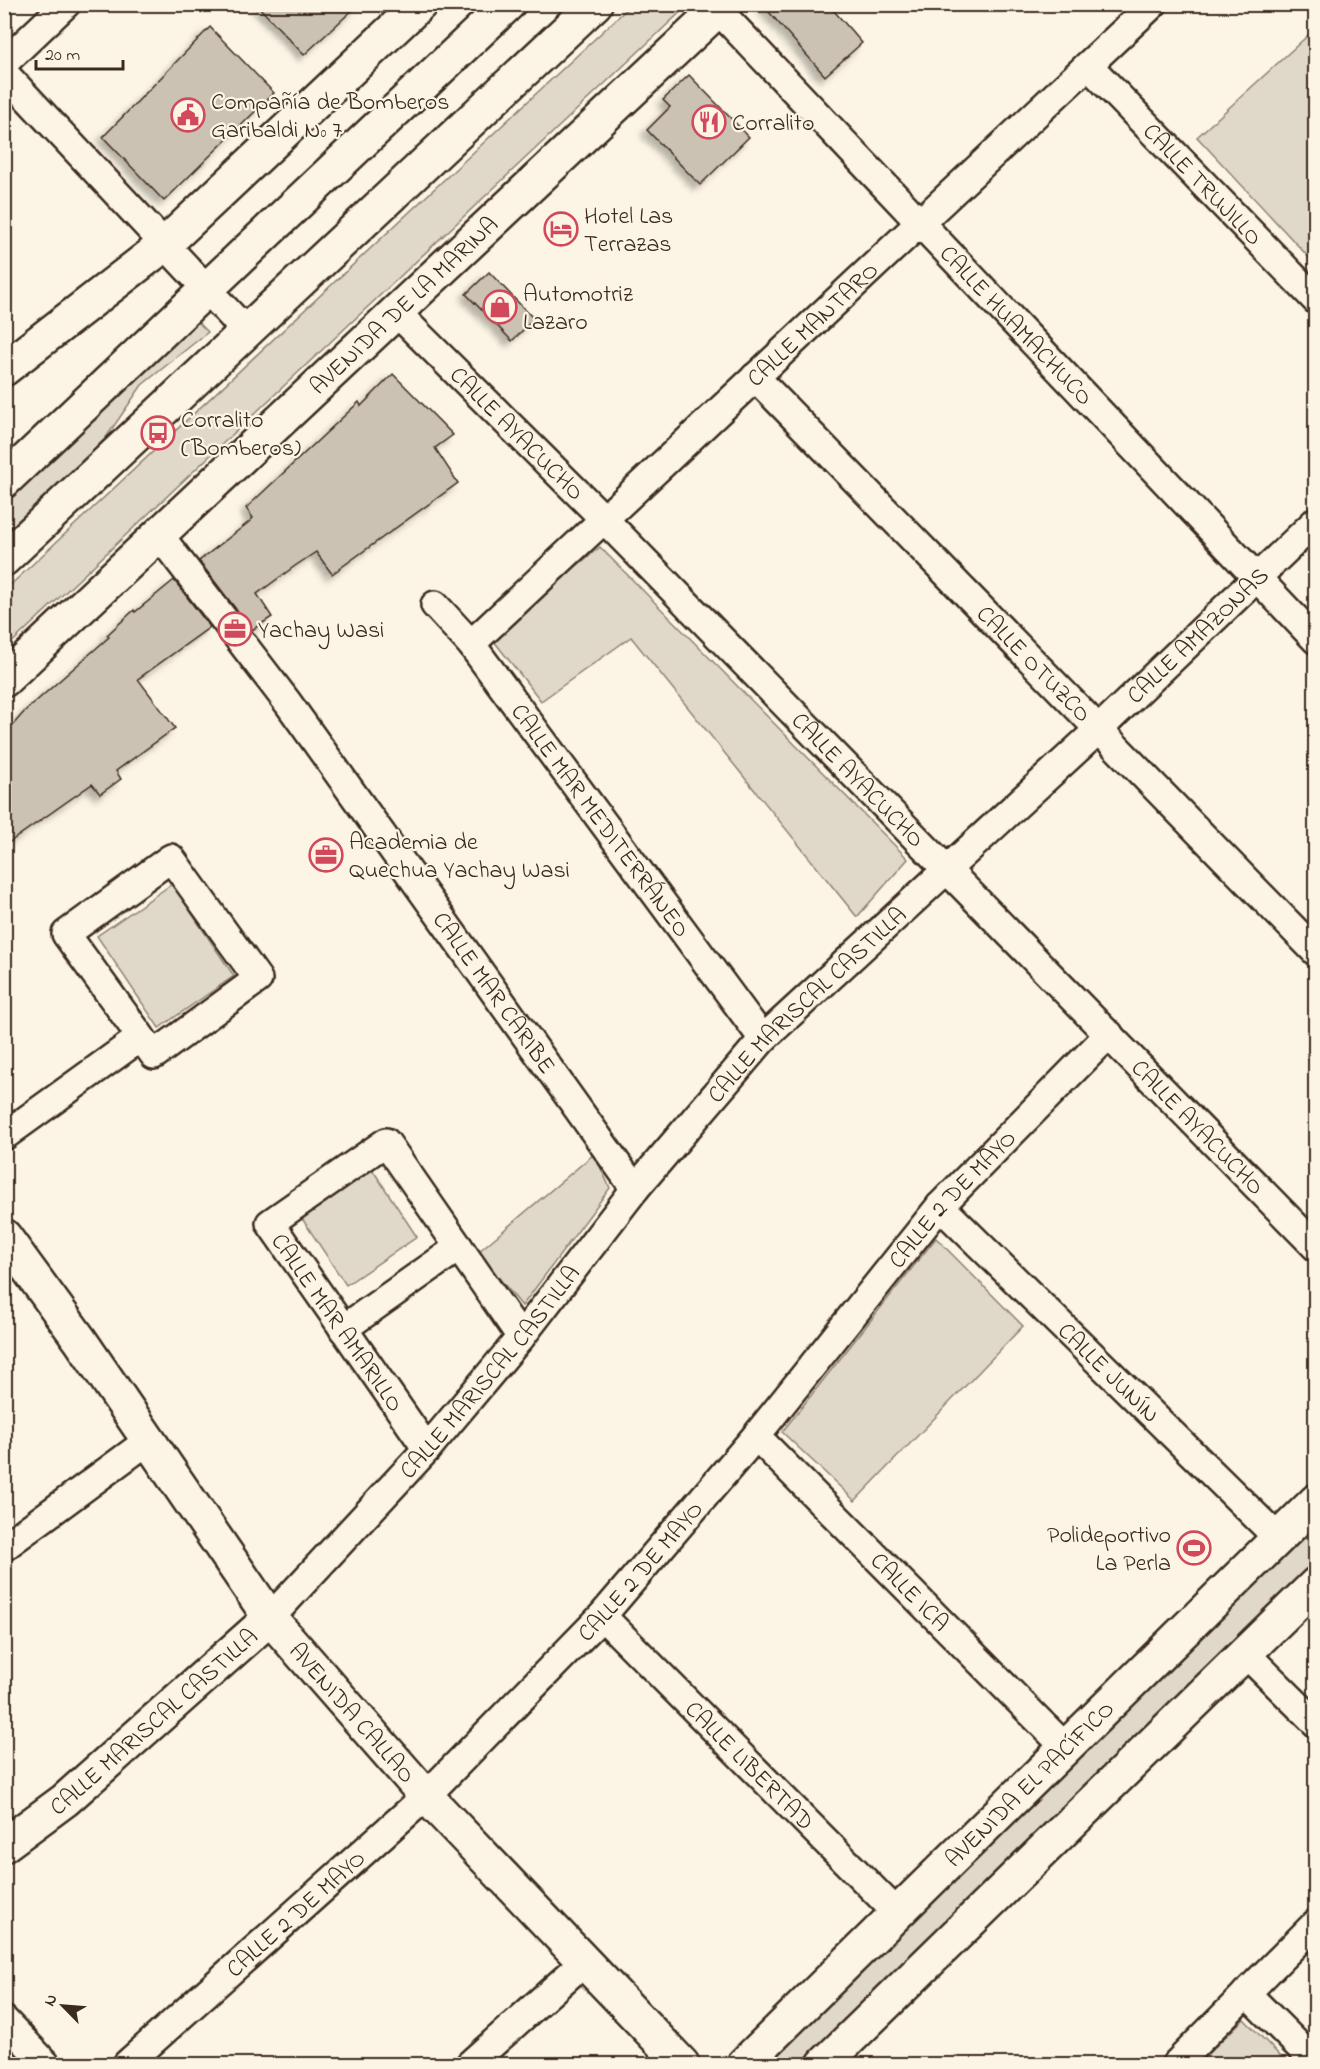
<svg xmlns="http://www.w3.org/2000/svg" width="1320" height="2069" font-family="'Indie Flower',sans-serif">
<style>
.green{fill:#e0d8c8;stroke:#8e8173;stroke-width:1.5}
.building{fill:#ccc2b3;stroke:#3b2a1e;stroke-width:1.5;filter:url(#shadow)}
.lines{fill:none;stroke-linecap:round;stroke-linejoin:round}
.street-casing{stroke:#3b2a1e;stroke-width:32}
.secondary-casing{stroke:#3b2a1e;stroke-width:38}
.primary-casing{stroke:#3b2a1e;stroke-width:38}
.street{stroke:#fcf5e5;stroke-width:27}
.secondary{stroke:#fcf5e5;stroke-width:33}
.primary{stroke:#fcf5e5;stroke-width:33}
.labels{text-anchor:middle;stroke-width:4.5;stroke-linejoin:round;paint-order:stroke}
.poi-label{font-size:24px;fill:#3b2a1e;stroke:#fcf5e5;text-anchor:start}
.street-label{font-size:24px;fill:#3b2a1e;stroke:#fcf5e5}
</style>
<defs>
<filter id="shadow"><feDropShadow dx="-5.5" dy="5.5" stdDeviation="3" flood-color="#0004"/></filter>
</defs>
<rect width="100%" height="100%" fill="#fcf5e5"/>
<filter id="ink" filterUnits="userSpaceOnUse"><feTurbulence type="fractalNoise" baseFrequency=".0167" numOctaves="2"/><feDisplacementMap in="SourceGraphic" scale="12" xChannelSelector="R" yChannelSelector="G"/><feConvolveMatrix kernelMatrix="1 2 1 2 8 2 1 2 1" color-interpolation-filters="sRGB"/></filter>
<g filter="url(#ink)">
<g class="green">
<path d="M631,5H688L5,649V590Z"/>
<path d="M1315,29V264L1197,137Z"/>
<path d="M195,319L208,332L142,385L105,439L5,537V499Z"/>
<path d="M600,547L908,859L857,917L631,637L541,701L490,636Z"/>
<path d="M172,884L234,976L159,1028L97,936Z"/>
<path d="M594,1154L610,1188L522,1306L478,1252Z"/>
<path d="M372,1169L417,1237L346,1285L301,1217Z"/>
<path d="M936,1238L1023,1326L855,1501L782,1432Z"/>
<path d="M1315,1509V1560L804,2064H752Z"/>
<path d="M1244,2019L1288,2064H1197Z"/>
</g>
<g class="building">
<path d="M256,4H359L304,55Z"/>
<path d="M762,4H828L862,43L825,76Z"/>
<path d="M210,27L274,93L164,201L103,137Z"/>
<path d="M689,75L749,137L700,185L647,130L670,107L663,100Z"/>
<path d="M489,272L534,319L512,341L466,294Z"/>
<path d="M393,374L453,435L435,448L458,483L332,574L316,552L295,566L257,594L272,617L252,630L199,561L249,522L253,518L246,508L359,402L361,406Z"/>
<path d="M174,580L210,627L138,679L175,728L116,771L121,779L100,794L92,784L4,846V735L25,711L109,637L107,635L134,610L135,612Z"/>
</g>
<g class="lines">
<g class="street-casing">
<g id="street">
<path id="s1" d="M718,10L1316,640"/>
<path d="M4,63L66,4"/>
<path id="s2" d="M1089,66L1316,300"/>
<path d="M4,73L246,331"/>
<path id="s3" d="M397,313L593,508L1316,1247"/>
<path id="s4" d="M755,377L1316,952"/>
<path id="s5" d="M160,536L288,703L635,1189"/>
<path id="s6" d="M435,605L471,644L763,1039"/>
<path id="s7" d="M471,644L1153,4"/>
<path d="M4,1136L141,1037L154,1055L258,979L171,858L66,934L141,1037"/>
<path id="s8" d="M940,1206L1278,1538"/>
<path d="M343,1329L459,1247"/>
<path id="s9" d="M756,1436L1065,1747"/>
<path d="M427,1449L270,1223L386,1142L521,1337"/>
<path d="M4,1547L149,1440"/>
<path id="s10" d="M602,1616L897,1913"/>
<path id="s11" d="M270,1618L427,1449L521,1337L635,1189L763,1039L1098,730L1316,521"/>
<path d="M1245,1653L1316,1723"/>
<path d="M1246,1993L1316,2063"/>
<path d="M4,2020L46,2064"/>
<path id="s12" d="M127,2064L426,1796L602,1616L756,1436L940,1206L1109,1034"/>
<path d="M470,2064L584,1962"/>
<path d="M1176,2064L1316,1923"/>
</g>
</g>
<g class="secondary-casing">
<g id="secondary">
<path d="M4,369L164,245L420,4"/>
<path id="s13" d="M4,680L724,4"/>
<path id="s14" d="M4,1236L80,1340L270,1618L426,1796L682,2064"/>
<path id="s15" d="M4,1845L65,1800L270,1618"/>
<path id="s16" d="M744,2064L1316,1501"/>
<path d="M824,2064L1316,1584"/>
</g>
</g>
<g class="primary-casing">
<g id="primary">
<path d="M4,481L508,4"/>
<path d="M4,559L595,4"/>
</g>
</g>
<use href="#street" class="street"/>
<use href="#secondary" class="secondary"/>
<use href="#primary" class="primary"/>
</g>
</g>
<defs>
<g id="civic-ring" transform="scale(1.725)"><circle r="9.5" fill="#fcf5e5" stroke="#d1495b" stroke-width="1.5"/><path d="M-.6-6.5H3V-4.5H.6V-3L4-1V1h2V6H-6V1h2V-1L-.6-3ZM-1.2 2.5V6h2.4V2.5Z" fill="#d1495b"/></g>
<g id="restaurant-ring" transform="scale(1.725)"><circle r="9.5" fill="#fcf5e5" stroke="#d1495b" stroke-width="1.5"/><path d="M-5-6h1v4h1v-4h1v4h1v-4h1v5L-1.5 .5V6h-2V.5L-5-1ZM5-6V6H3V1.5H1.5Q1.5-4 5-6Z" fill="#d1495b"/></g>
<g id="hotel-ring" transform="scale(1.725)"><circle r="9.5" fill="#fcf5e5" stroke="#d1495b" stroke-width="1.5"/><path d="M-6-4.5h1.5V1H6V5H4.5V3h-9V5H-6ZM-4 0a1.8 1.8 0 1 1 3.6 0ZM.5 0V-2.5h3Q6-2.5 6 0Z" fill="#d1495b"/></g>
<g id="shop-ring" transform="scale(1.725)"><circle r="9.5" fill="#fcf5e5" stroke="#d1495b" stroke-width="1.5"/><path d="M-5-2.5h2.3a2.7 3.5 0 0 1 5.4 0H5L5.5 6h-11ZM-1.5-2.5h3a1.5 2.3 0 0 0-3 0Z" fill="#d1495b"/></g>
<g id="bus-ring" transform="scale(1.725)"><circle r="9.5" fill="#fcf5e5" stroke="#d1495b" stroke-width="1.5"/><path d="M-5-6H5V4H4V6H2V4H-2V6H-4V4H-5ZM-3.5-4V0h7V-4ZM-3.5 1.2v1.5H-2V1.2ZM2 1.2v1.5H3.5V1.2Z" fill="#d1495b"/></g>
<g id="office-ring" transform="scale(1.725)"><circle r="9.5" fill="#fcf5e5" stroke="#d1495b" stroke-width="1.5"/><path d="M-6-3h4V-5.5h4V-3h4V5H-6ZM-1-4.5V-3h2v-1.5ZM-6 0V1H6V0Z" fill="#d1495b"/></g>
<g id="stadium-ring" transform="scale(1.725)"><circle r="9.5" fill="#fcf5e5" stroke="#d1495b" stroke-width="1.5"/><path d="M0-5a6.5 5 0 1 0 0 10a6.5 5 0 1 0 0-10ZM-3.5-1.8h7v3.6h-7Z" fill="#d1495b"/></g>
</defs>
<g fill-rule="evenodd">
<use href="#civic-ring" x="188" y="115"/>
<use href="#restaurant-ring" x="709" y="122"/>
<use href="#hotel-ring" x="561" y="229"/>
<use href="#shop-ring" x="500" y="307"/>
<use href="#bus-ring" x="158" y="433"/>
<use href="#office-ring" x="235" y="629"/>
<use href="#office-ring" x="326" y="855"/>
<use href="#stadium-ring" x="1194" y="1548"/>
</g>
<g class="labels">
<g class="poi-label">
<text x="211" y="109">Compañía de Bomberos<tspan x="211" dy="28">Garibaldi Nº 7</tspan></text>
<text x="732" y="130">Corralito</text>
<text x="584" y="223">Hotel Las<tspan x="584" dy="28">Terrazas</tspan></text>
<text x="523" y="301">Automotriz<tspan x="523" dy="28">Lazaro</tspan></text>
<text x="181" y="427">Corralito<tspan x="181" dy="28">(Bomberos)</tspan></text>
<text x="258" y="637">Yachay Wasi</text>
<text x="349" y="849">Academia de<tspan x="349" dy="28">Quechua Yachay Wasi</tspan></text>
<text x="1171" y="1542" text-anchor="end">Polideportivo<tspan x="1171" dy="28">La Perla</tspan></text>
</g>
<g class="street-label">
<text dy="8" stroke="none"><textPath href="#s2" startOffset="164">CALLE TRUJILLO</textPath></text>
<text dy="8" stroke="none"><textPath href="#s13" startOffset="548">AVENIDA DE LA MARINA</textPath></text>
<text dy="8" stroke="none"><textPath href="#s7" startOffset="468">CALLE MANTARO</textPath></text>
<text dy="8" stroke="none"><textPath href="#s1" startOffset="434">CALLE HUAMACHUCO</textPath></text>
<text dy="8" stroke="none"><textPath href="#s3" startOffset="170">CALLE AYACUCHO</textPath></text>
<text dy="8" stroke="none"><textPath href="#s11" startOffset="1354">CALLE AMAZONAS</textPath></text>
<text dy="8" stroke="none"><textPath href="#s4" startOffset="400">CALLE OTUZCO</textPath></text>
<text dy="8" stroke="none"><textPath href="#s3" startOffset="656">CALLE AYACUCHO</textPath></text>
<text dy="8" stroke="none"><textPath href="#s6" startOffset="272">CALLE MAR MEDITERRÁNEO</textPath></text>
<text dy="8" stroke="none"><textPath href="#s5" startOffset="566">CALLE MAR CARIBE</textPath></text>
<text dy="8" stroke="none"><textPath href="#s11" startOffset="816">CALLE MARISCAL CASTILLA</textPath></text>
<text dy="8" stroke="none"><textPath href="#s3" startOffset="1142">CALLE AYACUCHO</textPath></text>
<text dy="8" stroke="none"><textPath href="#s12" startOffset="1198">CALLE 2 DE MAYO</textPath></text>
<text transform="translate(338 1322) rotate(55)" y="8">CALLE MAR AMARILLO</text>
<text dy="8" stroke="none"><textPath href="#s11" startOffset="330">CALLE MARISCAL CASTILLA</textPath></text>
<text dy="8" stroke="none"><textPath href="#s8" startOffset="237">CALLE JUNÍN</textPath></text>
<text dy="8" stroke="none"><textPath href="#s12" startOffset="712">CALLE 2 DE MAYO</textPath></text>
<text dy="8" stroke="none"><textPath href="#s9" startOffset="219">CALLE ICA</textPath></text>
<text dy="8" stroke="none"><textPath href="#s14" startOffset="591">AVENIDA CALLAO</textPath></text>
<text dy="8" stroke="none"><textPath href="#s15" startOffset="194">CALLE MARISCAL CASTILLA</textPath></text>
<text dy="8" stroke="none"><textPath href="#s10" startOffset="210">CALLE LIBERTAD</textPath></text>
<text dy="8" stroke="none"><textPath href="#s16" startOffset="400">AVENIDA EL PACÍFICO</textPath></text>
<text dy="8" stroke="none"><textPath href="#s12" startOffset="226">CALLE 2 DE MAYO</textPath></text>
</g>
</g>
<rect width="1320" height="2069" fill="none" stroke="#fcf5e5" stroke-width="24"/>
<rect x="12" y="12" width="1296" height="2045" fill="none" stroke="#3b2a1e" stroke-width="2" filter="url(#ink)"/>
<g transform="translate(63 2006) rotate(295)" stroke="#fcf5e5" stroke-width="4.5" paint-order="stroke">
<path d="M0-4.5L10 22L0 15L-10 22Z" fill="#3b2a1e"/>
<text y="-9" font-size="16" font-weight="bold" text-anchor="middle" fill="#3b2a1e">N</text>
</g>
<path d="M36 60v9h87v-9" fill="none" stroke="#3b2a1e" stroke-width="3"/>
<text x="45" y="60" font-size="18" fill="#3b2a1e" stroke="#fcf5e5" stroke-width="4.5" paint-order="stroke">20 m</text>
</svg>
